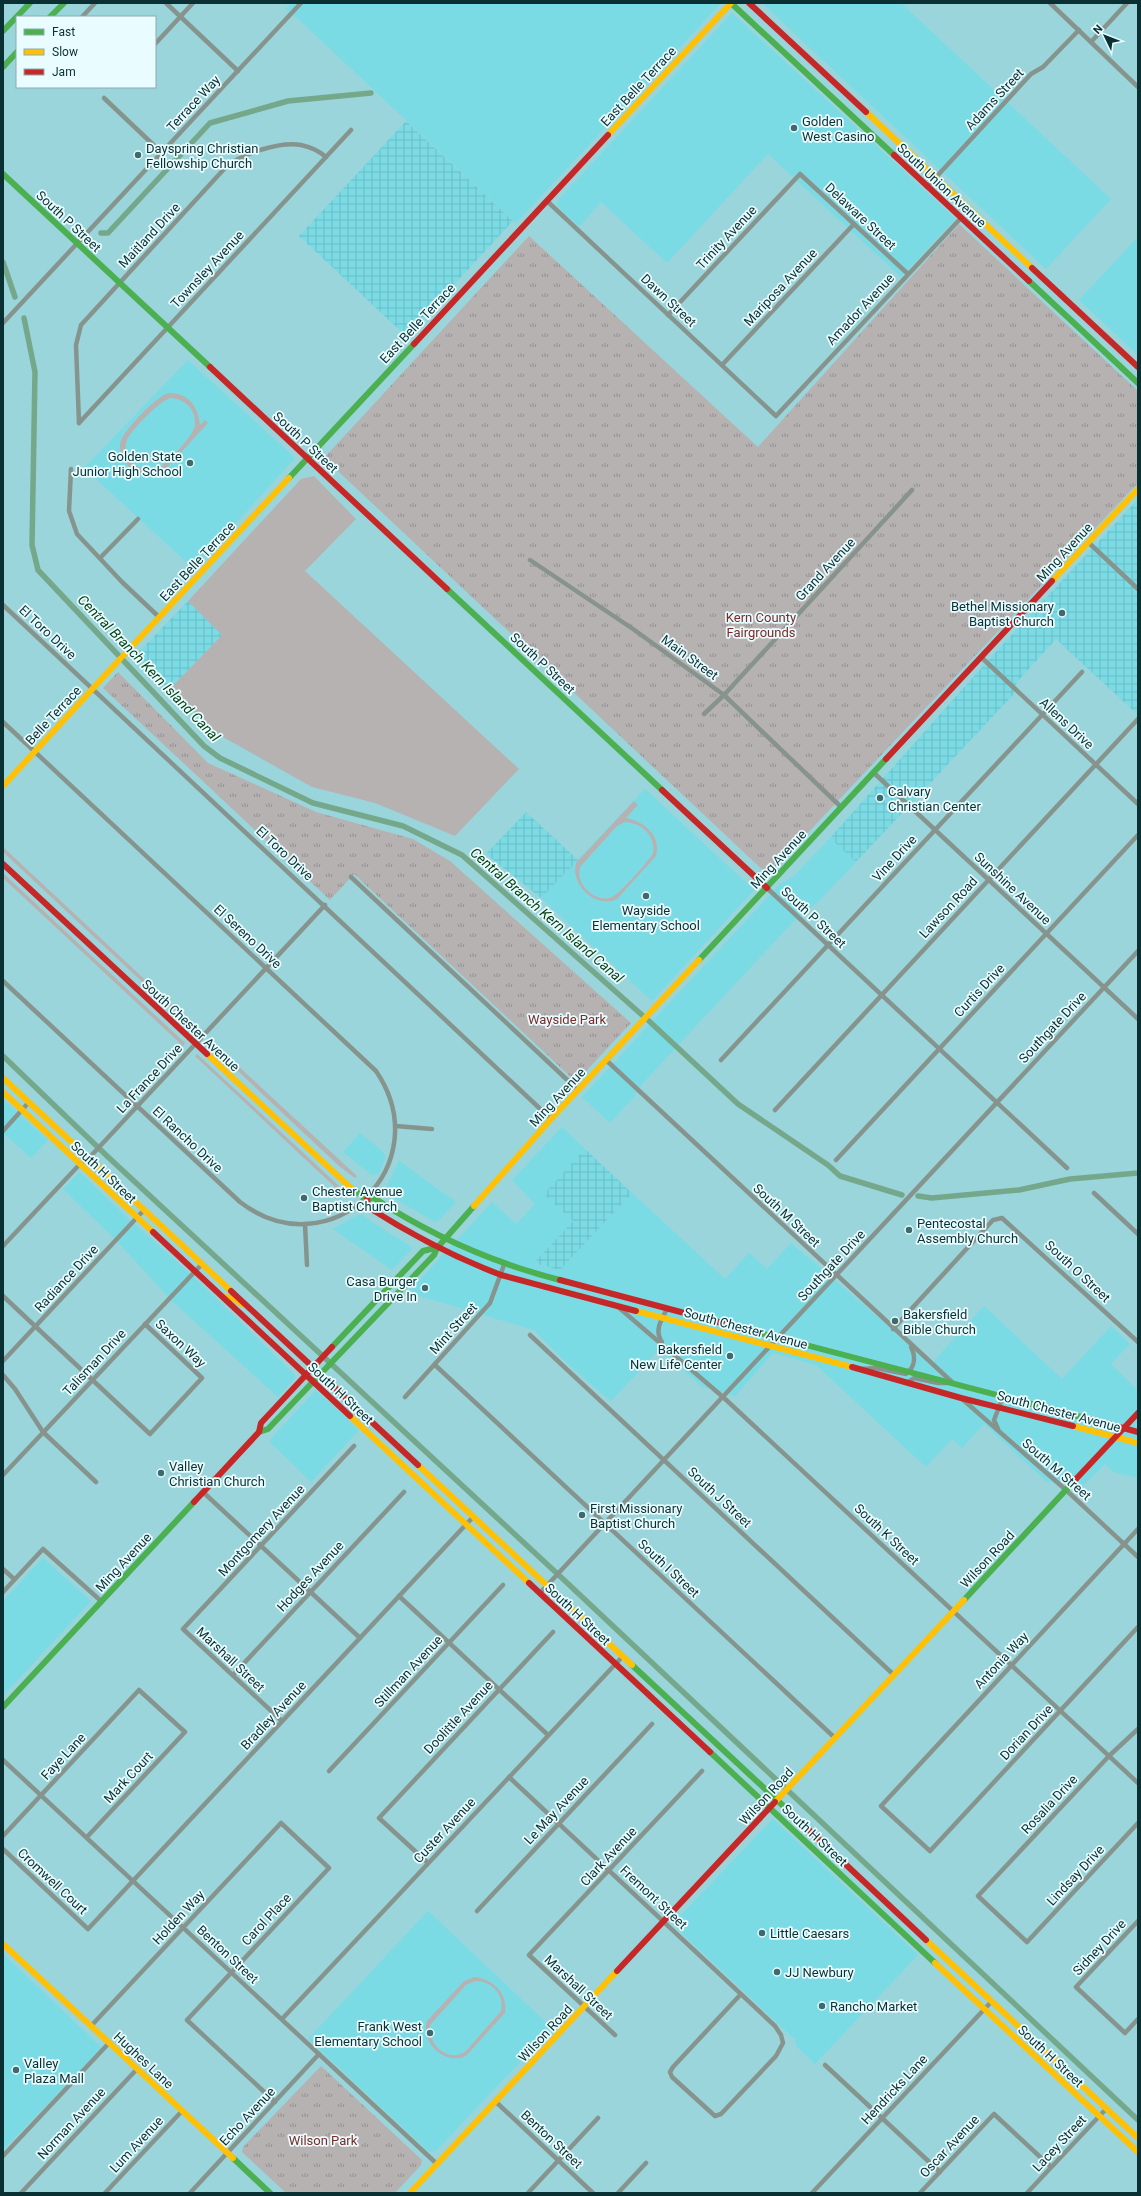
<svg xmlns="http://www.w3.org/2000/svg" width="1141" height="2196" font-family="Roboto,sans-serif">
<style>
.built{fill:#7bdbe5}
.industrial{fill:url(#industrial-grid)}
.grass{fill:#b7b2b2;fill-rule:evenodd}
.park{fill:url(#park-tufts)}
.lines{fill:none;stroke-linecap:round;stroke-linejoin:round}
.canal{stroke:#75a88a;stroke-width:5.5}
.street{stroke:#86948d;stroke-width:4.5}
.fast{stroke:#4caf50;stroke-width:6}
.slow{stroke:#ffc107;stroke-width:6}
.jam{stroke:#c62828;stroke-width:6}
.poi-dot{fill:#3d6a6e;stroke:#e9fcff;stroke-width:1.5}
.labels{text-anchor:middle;stroke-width:3.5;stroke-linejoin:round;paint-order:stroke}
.street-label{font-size:13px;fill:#0b3034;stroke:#e9fcff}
.poi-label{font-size:13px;fill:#0b3034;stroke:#e9fcff;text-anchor:start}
.park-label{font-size:13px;fill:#7c2a28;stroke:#e9fcff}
.water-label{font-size:14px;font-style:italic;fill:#053c0e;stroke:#e9fcff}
</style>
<defs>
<pattern id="industrial-grid" width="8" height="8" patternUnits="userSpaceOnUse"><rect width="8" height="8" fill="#7bdbe5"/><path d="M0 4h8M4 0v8" fill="none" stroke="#69bcc5"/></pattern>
<pattern id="park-tufts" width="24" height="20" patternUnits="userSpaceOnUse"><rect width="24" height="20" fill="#b7b2b2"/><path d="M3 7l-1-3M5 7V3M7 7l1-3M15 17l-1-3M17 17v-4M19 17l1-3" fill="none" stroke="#939192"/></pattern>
</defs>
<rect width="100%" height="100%" fill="#99d5db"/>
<g class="built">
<path d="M291,3H721L516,223L297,18L285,9Z"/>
<path d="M762,3H901L1111,199L1046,269Z"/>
<path d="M732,13L956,219L901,277L768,154L667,263L601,202L579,227L557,206V201Z"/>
<path d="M1138,237V355L1079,300Z"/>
<path d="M188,360L295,458L194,569L84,468Z"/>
<path d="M645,789L754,890L652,1001L541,898Z"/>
<path d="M830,838L856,862L819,901L793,922L642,1084L634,1097L610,1123L582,1097L780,884L793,877Z"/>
<path d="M3,1099L48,1140L31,1158L3,1133Z"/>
<path d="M562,1127L585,1149L545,1194L573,1221L534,1264L560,1270L632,1193L725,1279L749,1253L767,1269L791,1243L932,1363L984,1306L1062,1379L1111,1326L1130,1344L1111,1364L1138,1391V1478L1114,1472L1105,1464L1083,1486L1047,1482L984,1424L962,1448L952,1439L926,1467L816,1365L773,1353L735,1396L702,1387L660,1349L611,1401L571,1367L534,1330L416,1295L411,1289L492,1202L516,1224L535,1204L512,1180Z"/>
<path d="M360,1133L383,1152L386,1157L379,1173L372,1175L343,1152Z"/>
<path d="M399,1161L456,1202L438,1221L435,1222L385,1193V1190Z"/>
<path d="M80,1172L131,1221L193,1276L295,1375L296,1377L278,1397L172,1301L115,1239L63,1189Z"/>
<path d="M358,1215H362L389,1233L411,1246L412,1249L392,1270L333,1229Z"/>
<path d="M316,1390L359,1430L311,1482L269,1441Z"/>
<path d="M43,1558L91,1601L3,1696V1601Z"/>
<path d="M773,1819L918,1955L815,2064L796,2046L795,2037H792L676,1928L675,1924L676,1920Z"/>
<path d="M428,1911L552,2028L437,2150L433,2152L428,2151L308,2039Z"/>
<path d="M3,1954L102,2048L3,2150Z"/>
</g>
<g class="industrial">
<path d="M406,121L513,221L406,336L299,236Z"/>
<path d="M1138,499V715L1056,639L1017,682L1013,695L856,862L830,838L991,657Z"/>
<path d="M188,601L222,635L169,690L135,656Z"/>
<path d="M526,812L578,860L541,898L486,854Z"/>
<path d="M585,1149L632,1193L560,1270L534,1263L573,1221L544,1194Z"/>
</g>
<g class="grass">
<path d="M168,393C189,393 198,406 200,425L205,420L208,423L163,472C145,485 118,465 120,444C121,432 157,396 168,393ZM170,398C185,398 199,412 194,428C192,437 170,459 163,465C159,468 155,469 151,469C136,471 121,456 127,440C130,431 161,400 170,398Z"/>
<path d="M314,476L356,519L305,571L519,769L455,836L375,803L312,787L221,736L169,690L222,635L188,601L301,479Z"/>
<path d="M634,801L638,805L626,818C644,821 662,836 656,856L617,899C596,909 570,885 576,863ZM625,822C642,823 656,836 653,854C648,861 620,894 612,897C603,901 593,896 587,890C580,883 578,876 580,867L617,826Z"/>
<path d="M3,847L186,1018L198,1031L196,1032L3,852Z"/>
<path d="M3,873L185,1043L184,1045L183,1046L3,878Z"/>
<path d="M210,1040L357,1176L355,1178L339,1166L208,1043Z"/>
<path d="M197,1054L339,1186L336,1188L195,1056Z"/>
<path d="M474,1977C493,1979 508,1993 505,2013L466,2056C445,2066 420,2042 427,2021L464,1981ZM475,1981C491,1981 505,1994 501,2011L466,2051C448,2064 427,2044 430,2025L466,1985Z"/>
</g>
<g class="park">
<path d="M959,224L1138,391V483L768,875L324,458L529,236L758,447Z"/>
<path d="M118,672L208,763L316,812L413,839L450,861L631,1023L576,1082L354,874L330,900L103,688Z"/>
<path d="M321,2066L422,2160L421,2165L395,2193H286L242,2152L243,2147Z"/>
</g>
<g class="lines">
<g class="canal">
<path d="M101,233H108L210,123L288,101L371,93"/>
<path d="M3,262L15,297"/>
<path d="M24,318L35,372L32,545L38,570L204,746L220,758L313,803L403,826L462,855L642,1015"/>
<path d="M649,1021L738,1104L828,1165L840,1176L902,1195"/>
<path d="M3,1056L107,1156L563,1579L1138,2120"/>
<path d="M918,1196L932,1198L1019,1190L1070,1179L1138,1173"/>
</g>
<g class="street">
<path d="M166,3L238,71"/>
<path d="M1050,3L1138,87"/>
<path d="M82,17L95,3"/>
<path d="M1091,42L1127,3"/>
<path d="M155,44L193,3"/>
<path d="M104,98L162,153"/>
<path d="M927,187L1031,74L1043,67L1079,30"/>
<path d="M547,201L776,416L961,218"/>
<path d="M668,315L800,174L908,274"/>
<path d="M3,323L301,3"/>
<path d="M722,365L854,224"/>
<path d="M79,423L76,345L81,325L225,168C241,154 280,141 301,145C311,147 319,151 326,157"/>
<path d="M79,423L351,130"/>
<path d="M71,469L69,511L77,534L122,582L159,617"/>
<path d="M1088,542L1138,589"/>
<path d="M100,558L138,519"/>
<path d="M530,560L633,629L724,695L841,807"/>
<path d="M3,605L551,1119"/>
<path d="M981,657L1138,804"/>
<path d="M704,714L724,695L912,490"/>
<path d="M3,722L376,1071C440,1165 330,1271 240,1202L3,981"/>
<path d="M874,773L1138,1019"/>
<path d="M351,877L578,1090"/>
<path d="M767,888L1067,1168"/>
<path d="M606,1060L953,1383"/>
<path d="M721,1060L1082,672"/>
<path d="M775,1110L1138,719"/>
<path d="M396,1126L432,1129"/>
<path d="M3,1131L29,1102"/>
<path d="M836,1160L1138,835"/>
<path d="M1094,1193L1138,1234"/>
<path d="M305,1224L307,1265"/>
<path d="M3,1246L80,1164L89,1158L102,1144L325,905"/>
<path d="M3,1296L150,1434L202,1378L145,1324"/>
<path d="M617,1306L723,1397L1138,1783"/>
<path d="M893,1329L993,1220L1002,1218L1138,1342"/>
<path d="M530,1335L894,1675"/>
<path d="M662,1342C654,1331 661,1320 667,1309"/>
<path d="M3,1361L144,1210"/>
<path d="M435,1365L835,1738"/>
<path d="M861,1369L876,1368L906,1374C915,1367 916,1357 911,1347"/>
<path d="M3,1375L15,1389L43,1432L96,1482"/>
<path d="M908,1382L914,1378L938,1383H947"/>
<path d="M405,1397L490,1303L504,1265"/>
<path d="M961,1398L1066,1490L1138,1557"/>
<path d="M998,1429L994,1420L1003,1397"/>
<path d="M3,1475L202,1264"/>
<path d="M203,1492L360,1638"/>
<path d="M1138,1529L881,1806L930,1851L1138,1627"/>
<path d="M3,1569L14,1579"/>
<path d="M3,1592L43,1549L101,1601"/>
<path d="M540,1593L1138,951"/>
<path d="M399,1596L548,1735"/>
<path d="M233,1675L404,1492"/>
<path d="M282,1721L183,1629L354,1446"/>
<path d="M1138,1729L1109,1756L978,1896L1027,1942L1138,1823"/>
<path d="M3,1760L437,2164"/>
<path d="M329,1771L503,1585"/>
<path d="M509,1777L775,2026L781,2035L783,2043L776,2056L721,2114L715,2116L672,2077L670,2072L673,2067L741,1994"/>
<path d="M3,1836L139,1690L185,1732L87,1837"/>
<path d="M3,1849L88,1929L473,1517"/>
<path d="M428,1863L379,1818L553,1632"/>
<path d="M477,1911L652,1724"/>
<path d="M1138,1921L1076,1987L1125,2033L1138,2019"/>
<path d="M282,2019L623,1656"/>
<path d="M91,2026L281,1823L329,1868L187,2020L275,2102"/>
<path d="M615,2035L529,1955L702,1771"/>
<path d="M825,2065L940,2172"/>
<path d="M495,2101L593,2193"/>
<path d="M3,2156L109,2043"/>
<path d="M21,2193L137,2069"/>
<path d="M105,2193L182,2111"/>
<path d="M190,2193L319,2054"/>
<path d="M528,2193L598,2118"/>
<path d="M618,2193L646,2163"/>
<path d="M812,2193L992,2001"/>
<path d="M920,2193L994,2114L1051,2167"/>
<path d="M1027,2193L1106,2109"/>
</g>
<g class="fast">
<path d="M731,3L894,155"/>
<path d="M50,17L64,3"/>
<path d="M3,31L30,3"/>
<path d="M3,67L17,52"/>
<path d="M3,174L210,367"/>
<path d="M1029,281L1138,383"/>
<path d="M289,478L414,344"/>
<path d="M447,589L662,790"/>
<path d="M699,960L886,759"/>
<path d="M352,1189L367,1199L374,1198C432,1236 493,1263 560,1280"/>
<path d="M760,1333L1085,1418"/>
<path d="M332,1347L423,1251L435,1248"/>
<path d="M259,1432L268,1429L434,1255L437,1248L474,1206"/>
<path d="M964,1600L1076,1479"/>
<path d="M632,1665L807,1828"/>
<path d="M3,1707L194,1502"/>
<path d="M710,1752L935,1963"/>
<path d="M233,2158L270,2193"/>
</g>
<g class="slow">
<path d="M866,112L1032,268"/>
<path d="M608,135L731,3"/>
<path d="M1052,581L1138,489"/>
<path d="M123,656L289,478"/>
<path d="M3,786L120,659"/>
<path d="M207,1054L352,1189"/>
<path d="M3,1078L231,1291"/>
<path d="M3,1092L153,1232"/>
<path d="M474,1206L551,1119L699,960"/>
<path d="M223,1297L233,1298L242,1304"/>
<path d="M636,1311L852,1367"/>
<path d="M350,1416L529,1583"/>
<path d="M1073,1426L1138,1443"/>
<path d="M418,1465L632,1665"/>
<path d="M775,1802L964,1600"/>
<path d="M926,1940L1138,2138"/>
<path d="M3,1944L233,2158"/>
<path d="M935,1963L1138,2152"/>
<path d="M410,2193L617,1971"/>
</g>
<g class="jam">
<path d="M749,3L866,112"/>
<path d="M894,155L1029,281"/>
<path d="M1032,268L1138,367"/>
<path d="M414,344L608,135"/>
<path d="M210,367L447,589"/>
<path d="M886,759L1052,581"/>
<path d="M662,790L767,888"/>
<path d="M3,864L207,1054"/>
<path d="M367,1199L368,1207C410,1234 454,1257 501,1275L636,1311"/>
<path d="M153,1232L350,1416"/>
<path d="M560,1280L760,1333"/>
<path d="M231,1291L418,1465"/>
<path d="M852,1367L961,1398L1073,1426"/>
<path d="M1085,1418L1138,1432"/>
<path d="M1076,1479L1138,1413"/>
<path d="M194,1502L259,1432L261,1423L332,1347"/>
<path d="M529,1583L710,1752"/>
<path d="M807,1828L926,1940"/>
<path d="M617,1971L775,1802"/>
</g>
</g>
<g class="poi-dot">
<circle cx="794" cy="128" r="4"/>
<circle cx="138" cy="155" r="4"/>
<circle cx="190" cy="463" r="4"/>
<circle cx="1062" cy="613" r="4"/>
<circle cx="880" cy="798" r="4"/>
<circle cx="646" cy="896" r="4"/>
<circle cx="304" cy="1198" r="4"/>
<circle cx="909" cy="1230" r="4"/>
<circle cx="425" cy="1288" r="4"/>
<circle cx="895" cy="1321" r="4"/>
<circle cx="730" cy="1356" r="4"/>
<circle cx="161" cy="1473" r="4"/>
<circle cx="582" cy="1515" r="4"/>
<circle cx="762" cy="1933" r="4"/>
<circle cx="777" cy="1972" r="4"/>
<circle cx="822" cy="2006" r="4"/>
<circle cx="430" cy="2033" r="4"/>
<circle cx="16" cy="2070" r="4"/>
</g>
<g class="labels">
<g class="street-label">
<text transform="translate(638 86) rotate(-47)" y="5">East Belle Terrace</text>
<text transform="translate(994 99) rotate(-47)" y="5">Adams Street</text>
<text transform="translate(193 103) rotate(-47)" y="5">Terrace Way</text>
<text transform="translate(942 185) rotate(43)" y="5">South Union Avenue</text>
<text transform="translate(861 216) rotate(43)" y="5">Delaware Street</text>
<text transform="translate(69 221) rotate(43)" y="5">South P Street</text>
<text transform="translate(149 235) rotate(-47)" y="5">Maitland Drive</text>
<text transform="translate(726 237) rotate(-47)" y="5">Trinity Avenue</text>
<text transform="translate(207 269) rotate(-47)" y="5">Townsley Avenue</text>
<text transform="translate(780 287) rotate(-47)" y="5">Mariposa Avenue</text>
<text transform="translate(669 300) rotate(43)" y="5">Dawn Street</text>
<text transform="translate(860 309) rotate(-47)" y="5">Amador Avenue</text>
<text transform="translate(417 323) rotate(-47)" y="5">East Belle Terrace</text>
<text transform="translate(306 442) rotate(43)" y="5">South P Street</text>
<text transform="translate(1064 552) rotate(-47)" y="5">Ming Avenue</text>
<text transform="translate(197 561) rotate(-47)" y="5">East Belle Terrace</text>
<text transform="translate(825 569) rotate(-47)" y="5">Grand Avenue</text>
<text transform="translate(48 632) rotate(43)" y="5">El Toro Drive</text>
<text transform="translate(690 657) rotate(36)" y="5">Main Street</text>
<text transform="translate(543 663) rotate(43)" y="5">South P Street</text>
<text transform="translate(53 715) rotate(-47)" y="5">Belle Terrace</text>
<text transform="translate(1067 723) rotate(43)" y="5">Allens Drive</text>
<text transform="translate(285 853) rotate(43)" y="5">El Toro Drive</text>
<text transform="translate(894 858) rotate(-47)" y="5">Vine Drive</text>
<text transform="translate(778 859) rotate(-47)" y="5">Ming Avenue</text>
<text transform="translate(1013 888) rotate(43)" y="5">Sunshine Avenue</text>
<text transform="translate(948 907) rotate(-47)" y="5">Lawson Road</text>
<text transform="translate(814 917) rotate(43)" y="5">South P Street</text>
<text transform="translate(248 936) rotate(43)" y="5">El Sereno Drive</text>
<text transform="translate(979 990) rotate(-47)" y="5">Curtis Drive</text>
<text transform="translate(191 1025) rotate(43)" y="5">South Chester Avenue</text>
<text transform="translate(1052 1027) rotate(-47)" y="5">Southgate Drive</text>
<text transform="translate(149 1078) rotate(-47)" y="5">La France Drive</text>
<text transform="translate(557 1097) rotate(-47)" y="5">Ming Avenue</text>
<text transform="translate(188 1139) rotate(43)" y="5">El Rancho Drive</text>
<text transform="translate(104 1172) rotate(43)" y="5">South H Street</text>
<text transform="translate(787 1215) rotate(43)" y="5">South M Street</text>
<text transform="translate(831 1265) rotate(-47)" y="5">Southgate Drive</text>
<text transform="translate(1078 1271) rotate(43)" y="5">South O Street</text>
<text transform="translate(66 1278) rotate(-47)" y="5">Radiance Drive</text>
<text transform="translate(453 1328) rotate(-48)" y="5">Mint Street</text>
<text transform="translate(746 1328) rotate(15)" y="5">South Chester Avenue</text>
<text transform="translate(181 1343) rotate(43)" y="5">Saxon Way</text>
<text transform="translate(94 1362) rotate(-47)" y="5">Talisman Drive</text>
<text transform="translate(341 1393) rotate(43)" y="5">South H Street</text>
<text transform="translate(1059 1411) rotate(15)" y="5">South Chester Avenue</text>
<text transform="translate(1057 1469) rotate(41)" y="5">South M Street</text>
<text transform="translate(720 1497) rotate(43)" y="5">South J Street</text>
<text transform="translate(261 1530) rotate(-47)" y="5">Montgomery Avenue</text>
<text transform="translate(887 1534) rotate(43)" y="5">South K Street</text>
<text transform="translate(987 1559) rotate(-47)" y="5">Wilson Road</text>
<text transform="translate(123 1562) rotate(-47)" y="5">Ming Avenue</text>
<text transform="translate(669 1568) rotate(43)" y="5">South I Street</text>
<text transform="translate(310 1576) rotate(-47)" y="5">Hodges Avenue</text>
<text transform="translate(578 1614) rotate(43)" y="5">South H Street</text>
<text transform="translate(231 1659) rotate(43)" y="5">Marshall Street</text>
<text transform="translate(1001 1660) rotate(-47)" y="5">Antonia Way</text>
<text transform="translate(408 1671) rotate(-47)" y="5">Stillman Avenue</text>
<text transform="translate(273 1715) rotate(-47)" y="5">Bradley Avenue</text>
<text transform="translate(458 1717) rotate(-47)" y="5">Doolittle Avenue</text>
<text transform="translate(1026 1732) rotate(-47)" y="5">Dorian Drive</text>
<text transform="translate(63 1756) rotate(-47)" y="5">Faye Lane</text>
<text transform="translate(128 1777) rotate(-47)" y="5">Mark Court</text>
<text transform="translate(766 1796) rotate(-47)" y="5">Wilson Road</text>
<text transform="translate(1049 1804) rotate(-47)" y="5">Rosalia Drive</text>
<text transform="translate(556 1810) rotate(-47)" y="5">Le May Avenue</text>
<text transform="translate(444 1830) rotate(-47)" y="5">Custer Avenue</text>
<text transform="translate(815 1835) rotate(43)" y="5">South H Street</text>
<text transform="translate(608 1856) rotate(-47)" y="5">Clark Avenue</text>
<text transform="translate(1075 1875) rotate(-47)" y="5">Lindsay Drive</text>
<text transform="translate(53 1881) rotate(43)" y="5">Cromwell Court</text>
<text transform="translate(654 1897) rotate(43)" y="5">Fremont Street</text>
<text transform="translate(178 1917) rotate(-47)" y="5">Holden Way</text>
<text transform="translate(266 1919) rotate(-47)" y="5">Carol Place</text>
<text transform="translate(1099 1947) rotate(-47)" y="5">Sidney Drive</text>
<text transform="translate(228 1954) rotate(43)" y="5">Benton Street</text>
<text transform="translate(579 1987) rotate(43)" y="5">Marshall Street</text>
<text transform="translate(545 2033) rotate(-47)" y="5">Wilson Road</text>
<text transform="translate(1051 2056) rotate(43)" y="5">South H Street</text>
<text transform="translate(144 2060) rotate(43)" y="5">Hughes Lane</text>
<text transform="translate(894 2089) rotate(-47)" y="5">Hendricks Lane</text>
<text transform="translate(247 2116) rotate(-47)" y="5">Echo Avenue</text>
<text transform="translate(71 2123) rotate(-47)" y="5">Norman Avenue</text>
<text transform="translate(552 2139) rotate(43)" y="5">Benton Street</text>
<text transform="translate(1059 2143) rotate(-47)" y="5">Lacey Street</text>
<text transform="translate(136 2144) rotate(-47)" y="5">Lum Avenue</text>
<text transform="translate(949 2146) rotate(-47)" y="5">Oscar Avenue</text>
</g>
<g class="poi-label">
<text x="802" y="126">Golden<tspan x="802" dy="15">West Casino</tspan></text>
<text x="146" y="153">Dayspring Christian<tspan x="146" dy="15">Fellowship Church</tspan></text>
<text x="182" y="461" text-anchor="end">Golden State<tspan x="182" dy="15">Junior High School</tspan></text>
<text x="1054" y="611" text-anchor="end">Bethel Missionary<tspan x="1054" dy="15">Baptist Church</tspan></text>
<text x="888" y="796">Calvary<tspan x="888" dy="15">Christian Center</tspan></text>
<text x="646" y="915" text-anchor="middle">Wayside<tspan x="646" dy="15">Elementary School</tspan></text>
<text x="312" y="1196">Chester Avenue<tspan x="312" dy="15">Baptist Church</tspan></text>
<text x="917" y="1228">Pentecostal<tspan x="917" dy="15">Assembly Church</tspan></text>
<text x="417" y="1286" text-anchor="end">Casa Burger<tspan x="417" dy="15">Drive In</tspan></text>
<text x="903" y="1319">Bakersfield<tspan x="903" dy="15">Bible Church</tspan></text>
<text x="722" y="1354" text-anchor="end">Bakersfield<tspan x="722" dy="15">New Life Center</tspan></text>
<text x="169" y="1471">Valley<tspan x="169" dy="15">Christian Church</tspan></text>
<text x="590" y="1513">First Missionary<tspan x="590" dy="15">Baptist Church</tspan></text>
<text x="770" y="1938">Little Caesars</text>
<text x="785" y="1977">JJ Newbury</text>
<text x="830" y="2011">Rancho Market</text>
<text x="422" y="2031" text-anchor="end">Frank West<tspan x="422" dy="15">Elementary School</tspan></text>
<text x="24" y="2068">Valley<tspan x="24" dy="15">Plaza Mall</tspan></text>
</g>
<g class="park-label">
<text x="761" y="622">Kern County<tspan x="761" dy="15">Fairgrounds</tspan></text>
<text x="567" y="1024">Wayside Park</text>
<text x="323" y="2145">Wilson Park</text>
</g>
<g class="water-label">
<text transform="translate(149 668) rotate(46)" y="5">Central Branch Kern Island Canal</text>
<text transform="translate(547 915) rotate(41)" y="5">Central Branch Kern Island Canal</text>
</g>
</g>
<rect width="1141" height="2196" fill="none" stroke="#0b3034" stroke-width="8"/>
<rect x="16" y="16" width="140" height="72" fill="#e9fcff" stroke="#90aaae"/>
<rect x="24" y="29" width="20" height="6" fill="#4caf50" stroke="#90aaae"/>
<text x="52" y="36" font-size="12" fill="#0b3034">Fast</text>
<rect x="24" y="49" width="20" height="6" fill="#ffc107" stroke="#90aaae"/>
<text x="52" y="56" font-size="12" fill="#0b3034">Slow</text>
<rect x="24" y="69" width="20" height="6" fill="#c62828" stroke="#90aaae"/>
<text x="52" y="76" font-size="12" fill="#0b3034">Jam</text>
<g transform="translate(1105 36) rotate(313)" stroke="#e9fcff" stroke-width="3" paint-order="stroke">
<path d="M0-3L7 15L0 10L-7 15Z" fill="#0b3034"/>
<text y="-6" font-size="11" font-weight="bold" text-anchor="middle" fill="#0b3034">N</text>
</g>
</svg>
